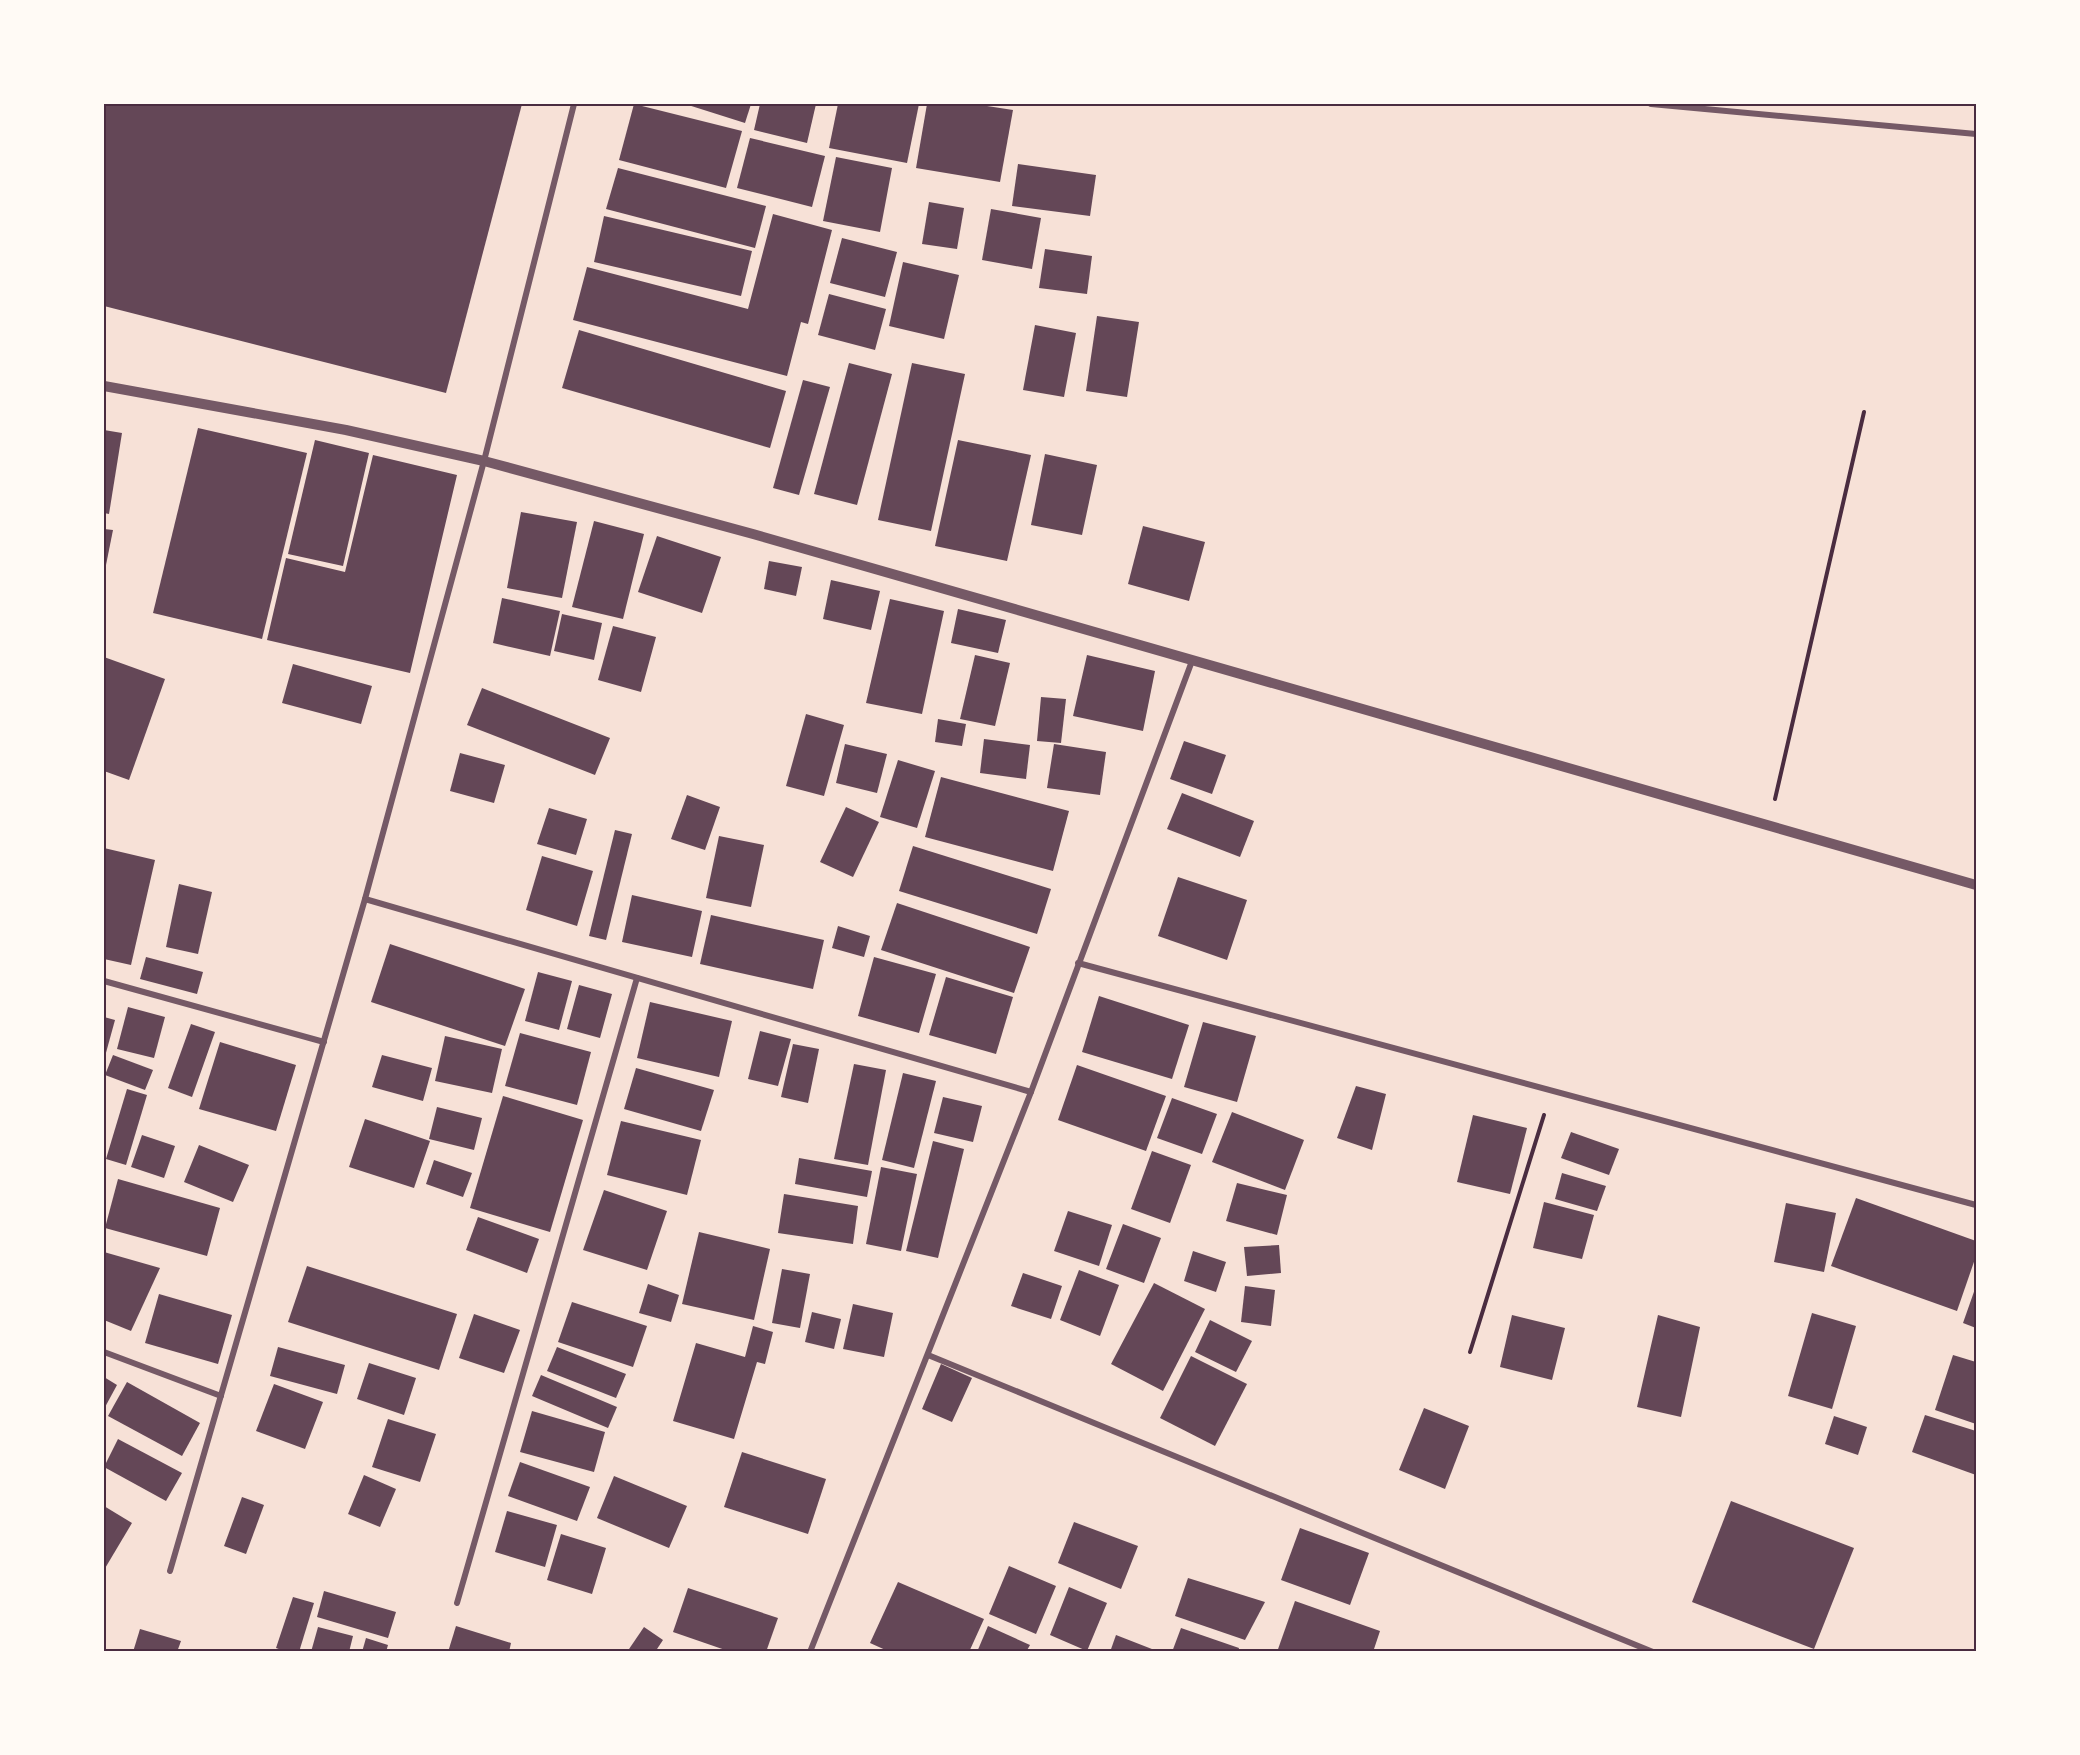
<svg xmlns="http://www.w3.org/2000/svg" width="2080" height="1755" font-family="Manrope,sans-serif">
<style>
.building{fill:#644757}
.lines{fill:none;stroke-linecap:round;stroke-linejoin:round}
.path{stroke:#4a2c40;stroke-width:4}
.minor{stroke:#755966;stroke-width:6}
.tertiary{stroke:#755966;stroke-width:10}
.neatline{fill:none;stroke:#4a2c40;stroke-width:2}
</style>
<rect width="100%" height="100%" fill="#f7e1d7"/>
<g class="building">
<path d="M104,104H522L446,393L104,306Z"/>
<path d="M634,104L742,131L726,188L619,160Z"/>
<path d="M685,104H751L745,123Z"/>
<path d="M760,104H816L807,143L754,130Z"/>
<path d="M838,104H919L907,163L829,148Z"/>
<path d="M927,104H974L1013,110L1000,182L916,168Z"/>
<path d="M750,138L825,156L812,207L737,188Z"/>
<path d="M836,157L892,168L880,232L823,221Z"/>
<path d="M1018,164L1096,175L1090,216L1012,206Z"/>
<path d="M618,168L766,206L755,248L606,209Z"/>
<path d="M929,202L964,208L957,249L922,244Z"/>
<path d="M991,209L1041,218L1032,269L982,260Z"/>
<path d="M773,214L832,230L808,324L801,322L787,376L573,320L587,267L748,309Z"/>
<path d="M604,216L752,251L741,296L594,262Z"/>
<path d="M842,238L897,252L885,297L830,283Z"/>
<path d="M1045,249L1092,256L1087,294L1039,288Z"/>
<path d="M903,262L959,275L944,339L889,326Z"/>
<path d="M829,294L886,309L875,350L818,335Z"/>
<path d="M1097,316L1139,322L1127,397L1086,391Z"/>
<path d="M1035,325L1076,333L1064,397L1023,390Z"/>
<path d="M579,330L786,391L770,448L562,388Z"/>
<path d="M849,363L892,374L857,505L814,494Z"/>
<path d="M912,363L965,374L931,531L878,520Z"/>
<path d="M803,380L830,387L799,495L773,488Z"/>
<path d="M198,428L307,453L262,639L153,613Z"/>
<path d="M104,430L122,433L109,514L104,513Z"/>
<path d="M315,440L369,453L343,566L288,554Z"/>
<path d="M958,440L1031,455L1007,561L935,546Z"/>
<path d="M1045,454L1097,465L1082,535L1031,525Z"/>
<path d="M373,455L457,475L410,673L267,640L286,558L345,572Z"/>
<path d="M521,512L577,522L562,598L507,588Z"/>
<path d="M594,521L644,534L623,619L572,607Z"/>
<path d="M1143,526L1205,542L1189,601L1128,584Z"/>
<path d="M104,529L113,530L105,570H104Z"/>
<path d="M657,536L721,557L702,613L638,592Z"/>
<path d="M769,561L802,567L796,596L764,589Z"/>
<path d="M831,580L880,591L871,630L823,619Z"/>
<path d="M502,598L560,611L550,656L493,643Z"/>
<path d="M890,599L944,611L922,714L866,703Z"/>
<path d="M958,609L1006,620L998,653L951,643Z"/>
<path d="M562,614L602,623L594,660L554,651Z"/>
<path d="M613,626L656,637L641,692L598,680Z"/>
<path d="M975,655L1010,663L995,726L960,719Z"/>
<path d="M1087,655L1155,671L1143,731L1073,716Z"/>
<path d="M104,657L165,679L129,780L104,771Z"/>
<path d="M293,664L372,686L361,724L282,703Z"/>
<path d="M482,688L610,738L595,775L467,725Z"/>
<path d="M1041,697L1066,699L1061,743L1037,741Z"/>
<path d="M806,714L844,725L824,796L786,786Z"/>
<path d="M938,719L966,724L962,746L935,742Z"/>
<path d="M984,739L1030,745L1026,779L980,773Z"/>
<path d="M1184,741L1226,755L1212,794L1170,779Z"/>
<path d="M845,744L887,754L877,793L836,783Z"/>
<path d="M1054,744L1106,752L1100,795L1047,788Z"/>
<path d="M460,753L505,765L494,803L450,791Z"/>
<path d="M898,760L935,771L917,828L880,817Z"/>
<path d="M941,777L1069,811L1053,871L925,837Z"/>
<path d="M1182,793L1254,821L1240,857L1167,829Z"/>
<path d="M687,795L720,807L705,850L671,839Z"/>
<path d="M846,807L879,822L853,877L820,862Z"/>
<path d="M549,808L587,819L576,855L537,844Z"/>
<path d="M615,830L632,834L606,940L589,936Z"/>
<path d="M719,836L764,845L751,907L706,898Z"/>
<path d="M913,846L1051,889L1037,934L899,891Z"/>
<path d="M104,848L155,860L131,965L104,959Z"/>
<path d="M542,856L593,871L577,926L526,910Z"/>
<path d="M1178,877L1247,900L1227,960L1158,936Z"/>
<path d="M179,884L212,892L198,954L166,947Z"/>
<path d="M632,895L702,911L692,957L622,942Z"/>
<path d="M897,903L1030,947L1014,993L881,950Z"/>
<path d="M711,915L824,940L813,989L700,964Z"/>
<path d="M838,926L870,936L864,957L832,948Z"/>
<path d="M390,944L525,989L505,1046L371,1002Z"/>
<path d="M146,957L203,972L197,994L140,979Z"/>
<path d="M874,957L936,974L919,1033L858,1016Z"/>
<path d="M538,972L572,981L559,1030L525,1021Z"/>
<path d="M946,977L1013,997L996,1054L929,1035Z"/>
<path d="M579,985L612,994L600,1038L567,1029Z"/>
<path d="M1099,996L1189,1025L1172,1079L1082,1052Z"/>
<path d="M650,1002L732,1021L719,1077L637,1058Z"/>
<path d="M128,1007L165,1017L154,1058L117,1049Z"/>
<path d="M104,1017L115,1020L104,1060Z"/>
<path d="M1203,1022L1256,1036L1237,1102L1184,1087Z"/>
<path d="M191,1024L215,1032L192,1097L168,1088Z"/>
<path d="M760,1031L791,1039L778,1086L748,1079Z"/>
<path d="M520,1033L591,1052L577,1105L505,1086Z"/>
<path d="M445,1036L502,1049L492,1093L435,1081Z"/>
<path d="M220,1042L296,1065L276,1131L199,1109Z"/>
<path d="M793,1044L819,1049L808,1103L781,1097Z"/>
<path d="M113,1055L153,1070L145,1090L105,1075Z"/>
<path d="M382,1055L432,1068L423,1101L372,1087Z"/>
<path d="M854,1064L886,1070L868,1165L834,1159Z"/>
<path d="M1077,1065L1166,1096L1146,1151L1058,1120Z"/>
<path d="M636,1068L714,1090L701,1131L624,1109Z"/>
<path d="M903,1073L936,1081L914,1168L882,1160Z"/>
<path d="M1356,1086L1386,1094L1372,1150L1337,1138Z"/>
<path d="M127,1089L147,1095L126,1165L106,1159Z"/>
<path d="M503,1096L583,1120L550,1232L470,1208Z"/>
<path d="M943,1097L982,1106L973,1142L934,1133Z"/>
<path d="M1172,1098L1217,1114L1202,1154L1157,1138Z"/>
<path d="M437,1107L482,1118L474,1150L429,1139Z"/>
<path d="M1232,1112L1304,1140L1285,1190L1212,1162Z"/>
<path d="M1473,1115L1527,1128L1510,1194L1457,1182Z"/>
<path d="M365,1119L430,1141L414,1188L349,1167Z"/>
<path d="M621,1121L701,1140L687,1195L607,1175Z"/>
<path d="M1571,1132L1619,1149L1609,1175L1561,1158Z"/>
<path d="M142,1135L175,1146L164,1178L131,1167Z"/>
<path d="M933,1141L964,1149L938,1258L906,1251Z"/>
<path d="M199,1145L249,1165L233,1202L184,1182Z"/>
<path d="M1152,1151L1191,1165L1170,1223L1131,1209Z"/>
<path d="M799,1158L872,1171L867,1197L795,1184Z"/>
<path d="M434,1160L472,1173L463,1197L426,1184Z"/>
<path d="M881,1167L917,1174L901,1251L866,1244Z"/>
<path d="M1562,1173L1606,1186L1597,1211L1555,1199Z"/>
<path d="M118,1179L220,1208L207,1256L105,1228Z"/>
<path d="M1237,1183L1287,1195L1277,1235L1226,1221Z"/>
<path d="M604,1190L667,1211L647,1270L583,1250Z"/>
<path d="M784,1194L858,1206L853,1244L778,1233Z"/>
<path d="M1856,1198L1976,1241V1256L1957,1311L1831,1266Z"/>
<path d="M1544,1202L1594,1215L1582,1259L1533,1248Z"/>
<path d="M1786,1203L1836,1213L1824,1272L1774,1262Z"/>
<path d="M1068,1211L1112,1225L1099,1266L1054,1251Z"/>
<path d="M478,1217L539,1239L527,1273L466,1250Z"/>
<path d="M1123,1224L1161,1238L1144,1283L1106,1269Z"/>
<path d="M699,1232L770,1249L754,1320L682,1304Z"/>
<path d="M1279,1245L1281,1273L1247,1276L1244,1247Z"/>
<path d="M1193,1251L1226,1262L1216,1292L1184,1281Z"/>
<path d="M104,1252L160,1268L131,1331L104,1320Z"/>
<path d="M307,1266L457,1314L439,1370L288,1322Z"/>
<path d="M782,1269L810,1274L800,1328L772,1323Z"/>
<path d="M1079,1270L1119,1285L1100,1336L1060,1320Z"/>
<path d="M1023,1273L1062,1286L1051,1319L1011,1306Z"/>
<path d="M1154,1283L1205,1309L1163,1391L1111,1364Z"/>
<path d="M648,1284L679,1295L671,1322L639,1313Z"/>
<path d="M1245,1286L1275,1290L1271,1326L1241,1322Z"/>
<path d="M1976,1286V1328L1963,1323Z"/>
<path d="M159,1294L232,1315L218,1364L145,1343Z"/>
<path d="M572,1302L647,1326L633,1367L558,1342Z"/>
<path d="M853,1304L893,1313L884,1357L843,1349Z"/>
<path d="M812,1312L841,1319L834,1349L805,1342Z"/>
<path d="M1812,1313L1856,1326L1832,1409L1788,1396Z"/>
<path d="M474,1314L520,1330L504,1373L459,1358Z"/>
<path d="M1512,1315L1565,1328L1552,1380L1500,1367Z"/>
<path d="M1658,1315L1700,1327L1681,1417L1637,1407Z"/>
<path d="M1210,1320L1252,1341L1236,1372L1195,1352Z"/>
<path d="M753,1326L773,1332L765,1364L757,1362L734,1439L673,1421L696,1343L745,1357Z"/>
<path d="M278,1347L345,1365L337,1394L270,1376Z"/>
<path d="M557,1347L626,1374L616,1398L547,1371Z"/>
<path d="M1953,1355L1976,1362V1424L1935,1410Z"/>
<path d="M1191,1356L1247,1384L1215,1446L1160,1418Z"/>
<path d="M369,1363L416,1378L404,1415L357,1399Z"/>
<path d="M941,1364L972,1378L952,1422L922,1409Z"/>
<path d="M541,1375L617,1407L608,1428L532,1396Z"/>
<path d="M104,1377L117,1385L104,1409Z"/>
<path d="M127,1382L200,1423L182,1456L108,1416Z"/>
<path d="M274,1384L323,1402L305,1449L256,1431Z"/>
<path d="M1424,1408L1469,1426L1445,1489L1399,1470Z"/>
<path d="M532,1411L605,1432L594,1472L520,1452Z"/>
<path d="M1925,1415L1976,1431V1475L1912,1452Z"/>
<path d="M1834,1416L1867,1427L1858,1455L1825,1444Z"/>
<path d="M388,1419L436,1434L420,1482L372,1467Z"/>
<path d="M118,1439L182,1473L166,1501L104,1467Z"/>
<path d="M742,1452L826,1479L808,1534L724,1507Z"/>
<path d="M520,1462L590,1487L577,1521L508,1496Z"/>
<path d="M364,1475L396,1489L380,1527L348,1514Z"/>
<path d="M614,1476L687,1506L669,1548L597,1518Z"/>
<path d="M242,1497L264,1505L246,1554L224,1546Z"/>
<path d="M1731,1501L1854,1548L1814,1649L1692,1602Z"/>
<path d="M104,1506L132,1523L104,1570Z"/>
<path d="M507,1511L557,1525L545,1567L495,1552Z"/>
<path d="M1074,1522L1138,1546L1121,1589L1058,1563Z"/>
<path d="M1300,1528L1369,1553L1350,1605L1281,1580Z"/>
<path d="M561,1534L606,1548L592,1594L547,1580Z"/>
<path d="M1009,1566L1056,1586L1036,1634L989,1614Z"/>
<path d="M1188,1578L1265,1602L1245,1640L1175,1616Z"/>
<path d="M898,1582L984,1619L969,1652H890L870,1643Z"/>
<path d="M1069,1587L1107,1603L1087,1651L1050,1635Z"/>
<path d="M688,1588L778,1618L766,1652H731L673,1632Z"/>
<path d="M324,1591L396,1612L388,1638L317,1617Z"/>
<path d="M293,1597L314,1603L299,1652H287L276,1648Z"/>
<path d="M1295,1601L1380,1631L1373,1652H1277Z"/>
<path d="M456,1626L511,1643L509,1652H448Z"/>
<path d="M988,1626L1030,1645L1026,1652H977Z"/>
<path d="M318,1627L353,1636L349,1652H311Z"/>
<path d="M644,1627L663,1640L655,1652H627Z"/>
<path d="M1181,1628L1239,1648L1238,1652H1172Z"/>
<path d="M140,1629L181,1641L177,1652H133Z"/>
<path d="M1116,1635L1157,1651V1652H1110Z"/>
<path d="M366,1638L388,1645L386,1652H362Z"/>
</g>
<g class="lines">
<g class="path">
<path d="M1775,799L1864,412"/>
<path d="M1470,1352L1544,1115"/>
</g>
<g class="minor">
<path d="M1651,104L1976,134"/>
<path d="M365,899L1031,1092"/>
<path d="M1078,963L1976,1205"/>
<path d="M104,981L324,1042"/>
<path d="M104,1352L221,1396"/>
<path d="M928,1355L1653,1652"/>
<path d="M170,1571L365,899L484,461L574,104"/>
<path d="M457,1603L637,978"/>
<path d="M810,1652L1031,1092L1192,661"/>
</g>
<path class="tertiary" d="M104,386L346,430L484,461L753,534L1976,885"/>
</g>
<rect width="2080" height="1755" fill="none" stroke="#fffaf5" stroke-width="210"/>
<rect x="105" y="105" width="1870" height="1545" class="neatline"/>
</svg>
